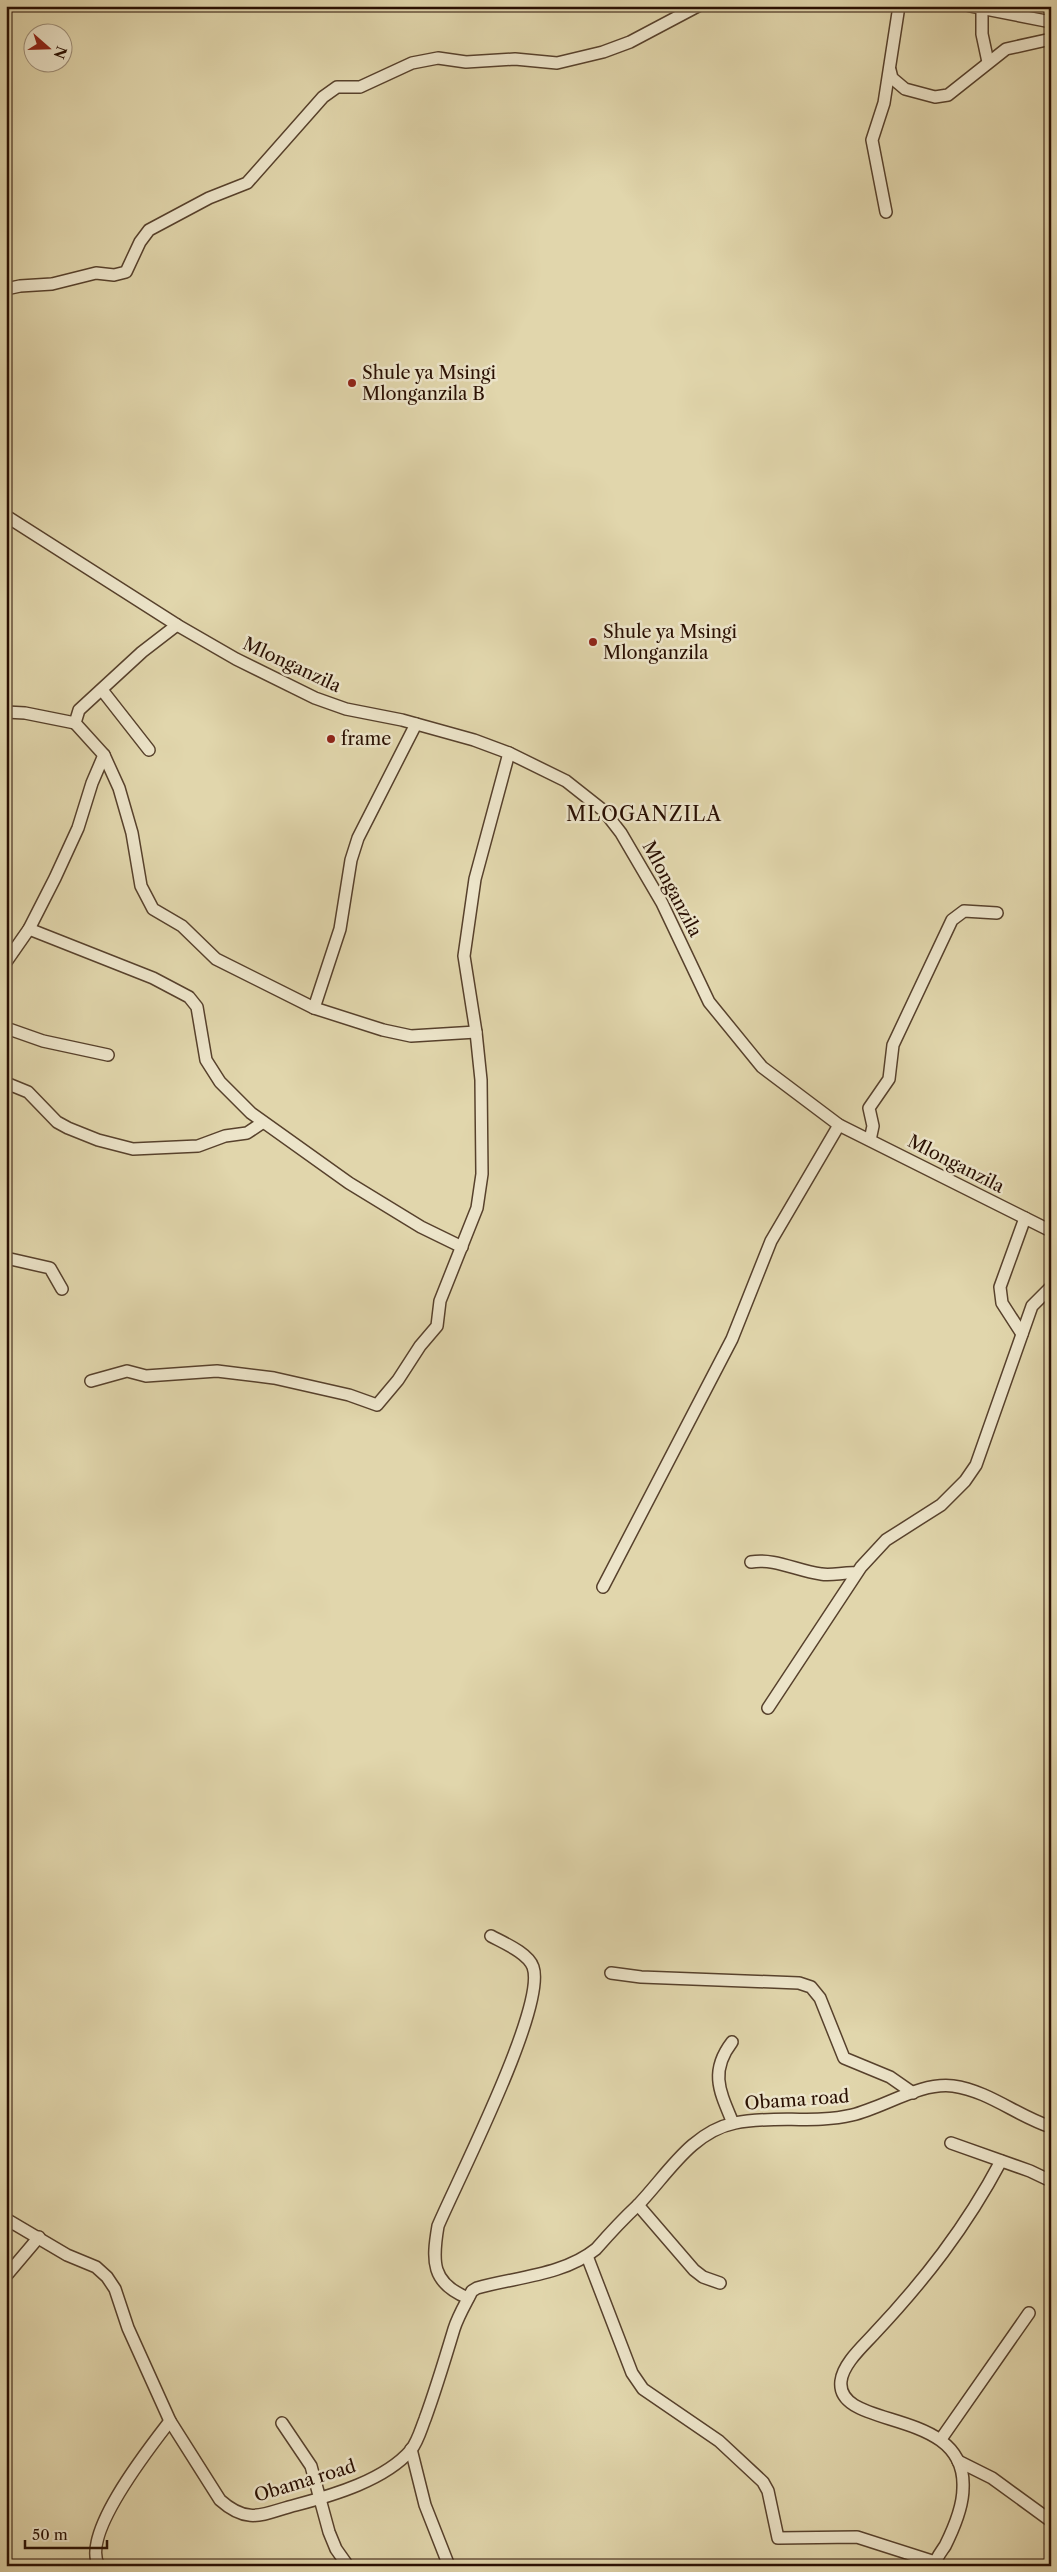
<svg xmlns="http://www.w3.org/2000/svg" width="1057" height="2572" font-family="'Libre Caslon Text',serif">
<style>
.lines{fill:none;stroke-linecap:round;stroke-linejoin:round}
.minor-casing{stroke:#57412c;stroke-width:14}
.minor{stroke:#ece4c9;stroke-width:11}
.poi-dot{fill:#8f2418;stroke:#ece4c9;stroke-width:2}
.labels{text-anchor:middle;stroke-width:5;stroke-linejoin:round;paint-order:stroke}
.poi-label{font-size:18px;fill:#290f02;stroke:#ece4c9;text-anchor:start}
.street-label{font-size:18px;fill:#290f02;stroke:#ece4c9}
.quarter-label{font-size:20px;letter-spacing:1px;fill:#290f02;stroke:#ece4c9}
</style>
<rect width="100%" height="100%" fill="#e1d6ac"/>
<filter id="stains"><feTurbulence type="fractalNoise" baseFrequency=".004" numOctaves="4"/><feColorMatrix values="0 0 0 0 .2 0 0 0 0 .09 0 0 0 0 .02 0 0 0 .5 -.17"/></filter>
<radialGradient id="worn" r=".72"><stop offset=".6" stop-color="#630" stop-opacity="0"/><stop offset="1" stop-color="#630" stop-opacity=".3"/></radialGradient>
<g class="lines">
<g class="minor-casing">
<g id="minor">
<path d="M970,6L1051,22"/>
<path d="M982,8V34L988,62"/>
<path d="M890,70L892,78L905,89L935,97L948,95L1006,49L1051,39"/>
<path d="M886,212L872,140L884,103L899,6"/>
<path d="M6,289L20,286L52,284L96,273L114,275L126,272L140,242L149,230L209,198L247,183L323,97L337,87H360L412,63L438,58L466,62L515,59L557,63L603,52L630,42L698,6"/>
<path d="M6,516L177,625L236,659L315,698L346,709L402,720L474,740L509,753L566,781L604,811L621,833L662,903L709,1002L762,1067L839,1125L1051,1231"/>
<path d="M177,625L142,652L79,710L75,723L104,755L119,788L132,833L141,886L153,909L182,926L216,959L314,1008L383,1030L411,1036L476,1032"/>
<path d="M102,690L149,750"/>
<path d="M6,712L25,713L75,723"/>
<path d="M29,929L153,978L189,997L197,1007L206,1060L220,1082L251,1113L349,1183L421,1227L462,1247"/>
<path d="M6,962L29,929L55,878L78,828L92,783L104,755"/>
<path d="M314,1008L340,929L351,860L358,838L416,724"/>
<path d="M6,1028L43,1041L108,1055"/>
<path d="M6,1083L28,1092L57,1122L68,1128L98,1140L133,1149L198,1146L225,1136L247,1133L262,1123"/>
<path d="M870,1140L873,1126L869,1108L889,1079L893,1045L952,920L964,911L997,913"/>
<path d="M6,1258L50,1268L62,1289"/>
<path d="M1022,1334L1002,1303L1000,1287L1025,1218"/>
<path d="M91,1381L127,1371L146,1376L217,1371L274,1378L349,1395L377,1405L398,1380L420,1346L437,1326L440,1301L477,1208L482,1174L481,1080L476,1032L464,956L475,879L509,753"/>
<path d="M751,1562C775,1558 797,1571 821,1574C832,1576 844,1572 856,1573"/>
<path d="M603,1587L732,1339L771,1241L839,1125"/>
<path d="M768,1708L861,1567L886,1540L941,1505L965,1481L976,1465L1032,1306L1051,1287"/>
<path d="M611,1973L641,1977L799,1983L811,1987L820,1998L844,2058L890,2077L913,2093"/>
<path d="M732,2042C709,2072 720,2092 733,2123"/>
<path d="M951,2143L1030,2171L1051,2181"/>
<path d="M638,2205L694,2270L703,2277L720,2283"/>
<path d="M6,2219L67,2255L96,2267L107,2277L115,2289L128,2328L170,2421L220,2500C249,2526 264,2513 296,2505C334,2495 385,2480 411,2450C418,2441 421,2429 425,2419C436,2389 445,2359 454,2329C458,2316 466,2303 472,2291L477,2288C516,2277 564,2275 596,2249C610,2233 623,2219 638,2205C667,2175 691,2132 735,2123C773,2115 814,2124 852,2115C885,2107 920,2082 953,2086C989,2091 1017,2116 1051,2127"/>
<path d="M587,2256L632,2373L643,2389L719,2441L763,2482L768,2491L778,2538L857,2537L935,2562"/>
<path d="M6,2276L39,2237"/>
<path d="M468,2298C431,2283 432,2261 438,2226C457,2181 547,2006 533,1967C528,1953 504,1943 491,1936"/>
<path d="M282,2423L311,2466L329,2532L336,2549L348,2566"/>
<path d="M941,2439L1029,2313"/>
<path d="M411,2449L425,2505L449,2566"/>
<path d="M958,2461L992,2478L1051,2521"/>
<path d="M99,2566C80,2535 150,2447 170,2421"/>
<path d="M934,2566C936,2558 941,2552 945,2546C953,2530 963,2506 963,2488C967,2406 835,2431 841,2381C843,2364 862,2347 873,2335C924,2281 966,2227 1001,2161"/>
</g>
</g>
<use href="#minor" class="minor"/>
</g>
<g class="poi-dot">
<circle cx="352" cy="383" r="5"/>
<circle cx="593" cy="642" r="5"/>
<circle cx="331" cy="739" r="5"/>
</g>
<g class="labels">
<g class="poi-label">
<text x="362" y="379">Shule ya Msingi<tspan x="362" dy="21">Mlonganzila B</tspan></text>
<text x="603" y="638">Shule ya Msingi<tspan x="603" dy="21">Mlonganzila</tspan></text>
<text x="341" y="745">frame</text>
</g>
<g class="street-label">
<text transform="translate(292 665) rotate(25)" y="6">Mlonganzila</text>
<text transform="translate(672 889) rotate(62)" y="6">Mlonganzila</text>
<text transform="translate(956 1164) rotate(27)" y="6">Mlonganzila</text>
<text transform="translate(797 2100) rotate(-4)" y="6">Obama road</text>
<text transform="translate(305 2481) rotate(-17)" y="6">Obama road</text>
</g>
<g class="quarter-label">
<text x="644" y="821">MLOGANZILA</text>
</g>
</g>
<rect width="1057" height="2572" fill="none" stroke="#e1d6ac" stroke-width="25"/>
<rect x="8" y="8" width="1042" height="2557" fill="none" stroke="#290f02" stroke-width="2.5"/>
<rect x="12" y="12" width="1032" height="2547" fill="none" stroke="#290f02"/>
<g transform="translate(48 48) rotate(110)"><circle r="24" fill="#ece4c9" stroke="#9e8f79"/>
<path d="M0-4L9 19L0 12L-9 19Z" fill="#8f2418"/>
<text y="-8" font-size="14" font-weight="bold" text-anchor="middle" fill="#290f02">N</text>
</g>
<path d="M25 2540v8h82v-8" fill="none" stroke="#290f02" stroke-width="2.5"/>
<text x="32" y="2540" font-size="15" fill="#290f02" stroke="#ece4c9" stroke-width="4" paint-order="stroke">50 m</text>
<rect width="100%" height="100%" filter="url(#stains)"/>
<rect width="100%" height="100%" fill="url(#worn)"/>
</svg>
